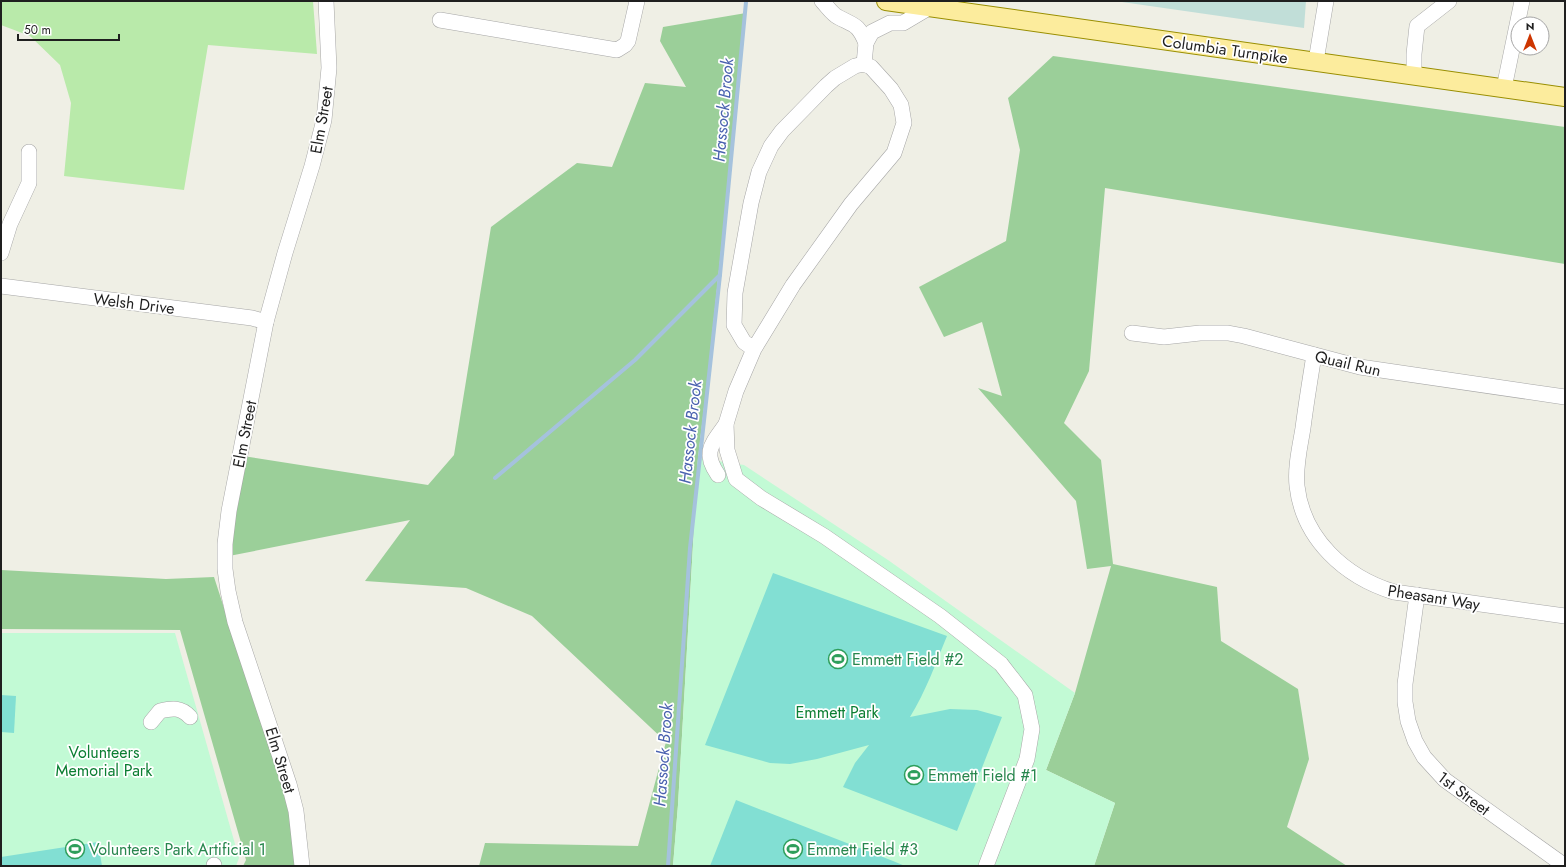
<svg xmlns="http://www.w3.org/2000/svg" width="1566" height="867" font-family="Jost,sans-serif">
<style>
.grass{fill:#b9eaaa}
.forest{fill:#9bcf99}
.wetland{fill:#c1ded8}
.park{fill:#c2fad5}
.pitch{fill:#82dfd3}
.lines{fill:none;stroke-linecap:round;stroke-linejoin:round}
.stream{stroke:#a5c2dd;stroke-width:4}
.minor-casing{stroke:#a6a6a6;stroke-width:16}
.major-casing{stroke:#998e00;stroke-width:20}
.minor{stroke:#fff;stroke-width:15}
.major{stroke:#fcec9d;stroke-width:18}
.labels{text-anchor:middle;stroke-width:3.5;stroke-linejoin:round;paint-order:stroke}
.street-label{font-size:16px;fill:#1f1f1f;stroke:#fff}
.leisure-label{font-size:16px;fill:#27864d;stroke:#fff;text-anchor:start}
.park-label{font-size:16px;fill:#0b7e32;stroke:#fff}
.water-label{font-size:17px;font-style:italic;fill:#4a62af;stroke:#fff}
</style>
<rect width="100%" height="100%" fill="#efefe5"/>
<path class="grass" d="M1,1H313L317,54L208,45L184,190L64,176L71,103L60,65L30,36L1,25Z"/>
<g class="forest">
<path d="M746,13L708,374L698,458L678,805L673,866H479L485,843L638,846L666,742L532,616L466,588L365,581L410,520L229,556L243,456L428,485L454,455L491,227L577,163L612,167L645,83L686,87L660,41L663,27Z"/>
<path d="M1053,56L1565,127V264L1105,188L1089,371L1064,423L1101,460L1113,564L1217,587L1221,641L1298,689L1309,759L1287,827L1347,866H1094L1115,803L1046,770L1075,693L1111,566L1087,569L1076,501L978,388L1002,396L982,322L944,337L919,287L1006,241L1020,150L1008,98Z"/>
<path d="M1,570L166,579L214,577L303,852V866H243L246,860L180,630L1,629Z"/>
</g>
<path class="wetland" d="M1115,1H1306L1304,28Z"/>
<g class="park">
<path d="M698,458L744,465L888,560L1075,693L1046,770L1115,803L1094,866H673L678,805Z"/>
<path d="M1,633H175L239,858L236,866H1Z"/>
</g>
<g class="pitch">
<path d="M773,573L947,636C935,665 926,691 910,717L950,709L977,710L1002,717L957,831L843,787L855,763L869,745L817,759L790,764L770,763L705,745Z"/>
<path d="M1,695L16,696L14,733L1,732Z"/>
<path d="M736,800L893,861L905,866H710Z"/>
<path d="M98,842L102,866H1V857Z"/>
</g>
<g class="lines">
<g class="stream">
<path d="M495,478L635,360L720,275"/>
<path d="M668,866L690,548L720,275L746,2"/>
</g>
<g class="minor-casing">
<g id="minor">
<path d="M822,1C827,6 832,14 838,17C855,26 858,24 866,43"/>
<path d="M440,20L617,50L625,45L628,41L637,1"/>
<path d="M1316,61L1326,1"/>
<path d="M864,64L866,43L872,32L890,23H903L930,7"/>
<path d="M1414,75V54L1417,26L1449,1"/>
<path d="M1504,88L1522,1"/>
<path d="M1,253L10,224L29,183V152"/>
<path d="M1,286L252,318L266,322"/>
<path d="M1132,333L1164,337L1200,333H1228L1244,336L1360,367L1565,397"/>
<path d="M754,349L744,342L734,325L735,293L751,203L759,172L771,146L782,131L826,86L835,78L855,66L864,64L871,67L891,89L901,105L904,123L894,153L851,204L793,285L754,349L736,391L726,424L727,450L736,479L761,498L824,536L940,616L1001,664L1025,695L1032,729L1027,759L986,866"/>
<path d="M1314,355C1310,380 1306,404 1303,428C1300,447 1295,466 1297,486C1303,539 1345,577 1394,592L1565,616"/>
<path d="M718,475C702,452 712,444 726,424"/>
<path d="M1417,595L1405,684V702L1408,721L1415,741L1424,757L1445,780L1565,866"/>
<path d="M151,722L160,711C172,708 181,707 190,717"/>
<path d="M214,865V866"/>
<path d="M302,866L296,811L289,784L235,622L228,591L225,569V544L229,511L266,322L285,253L312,166L324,120L329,68L326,1"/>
</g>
</g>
<g class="major-casing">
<path id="major" d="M886,1L1565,97"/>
</g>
<use href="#minor" class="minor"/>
<use href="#major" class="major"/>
</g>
<defs>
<g id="stadium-ring" transform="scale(1)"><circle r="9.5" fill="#fff" stroke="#2e9e5b" stroke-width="1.5"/><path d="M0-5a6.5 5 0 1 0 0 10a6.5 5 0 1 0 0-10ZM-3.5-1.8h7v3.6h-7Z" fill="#2e9e5b"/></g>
</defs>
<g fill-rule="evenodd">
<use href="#stadium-ring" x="838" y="659"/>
<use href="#stadium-ring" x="914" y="775"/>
<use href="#stadium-ring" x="75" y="849"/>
<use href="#stadium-ring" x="793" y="849"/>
</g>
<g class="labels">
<g class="street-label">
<text transform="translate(1225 49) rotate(8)" y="6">Columbia Turnpike</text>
<text transform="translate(321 120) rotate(-80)" y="6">Elm Street</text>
<text transform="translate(134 303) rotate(7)" y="6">Welsh Drive</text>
<text transform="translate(1348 363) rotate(13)" y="6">Quail Run</text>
<text transform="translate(244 434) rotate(-79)" y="6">Elm Street</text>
<text transform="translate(1434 597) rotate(9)" y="6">Pheasant Way</text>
<text transform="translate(281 760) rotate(73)" y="6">Elm Street</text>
<text transform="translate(1464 793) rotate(37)" y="6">1st Street</text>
</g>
<g class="leisure-label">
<text x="852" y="665">Emmett Field #2</text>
<text x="928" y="781">Emmett Field #1</text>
<text x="89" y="855">Volunteers Park Artificial 1</text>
<text x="807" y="855">Emmett Field #3</text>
</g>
<g class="park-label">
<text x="837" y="718">Emmett Park</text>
<text x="104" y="758">Volunteers<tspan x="104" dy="18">Memorial Park</tspan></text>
</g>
<g class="water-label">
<text transform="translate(723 110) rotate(-85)" y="6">Hassock Brook</text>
<text transform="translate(690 432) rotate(-84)" y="6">Hassock Brook</text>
<text transform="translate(663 755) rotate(-86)" y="6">Hassock Brook</text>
</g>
</g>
<rect width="1566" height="867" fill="none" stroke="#1f1f1f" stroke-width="4"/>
<g transform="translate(1530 36)"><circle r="19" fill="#ffffff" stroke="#a5a5a5"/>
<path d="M0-3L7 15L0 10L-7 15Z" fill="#cd3500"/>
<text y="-6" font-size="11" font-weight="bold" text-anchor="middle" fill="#1f1f1f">N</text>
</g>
<path d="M18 34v6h101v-6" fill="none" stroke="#1f1f1f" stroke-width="2"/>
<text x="24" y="34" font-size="12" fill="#1f1f1f" stroke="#ffffff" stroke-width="3" paint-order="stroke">50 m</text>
</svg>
